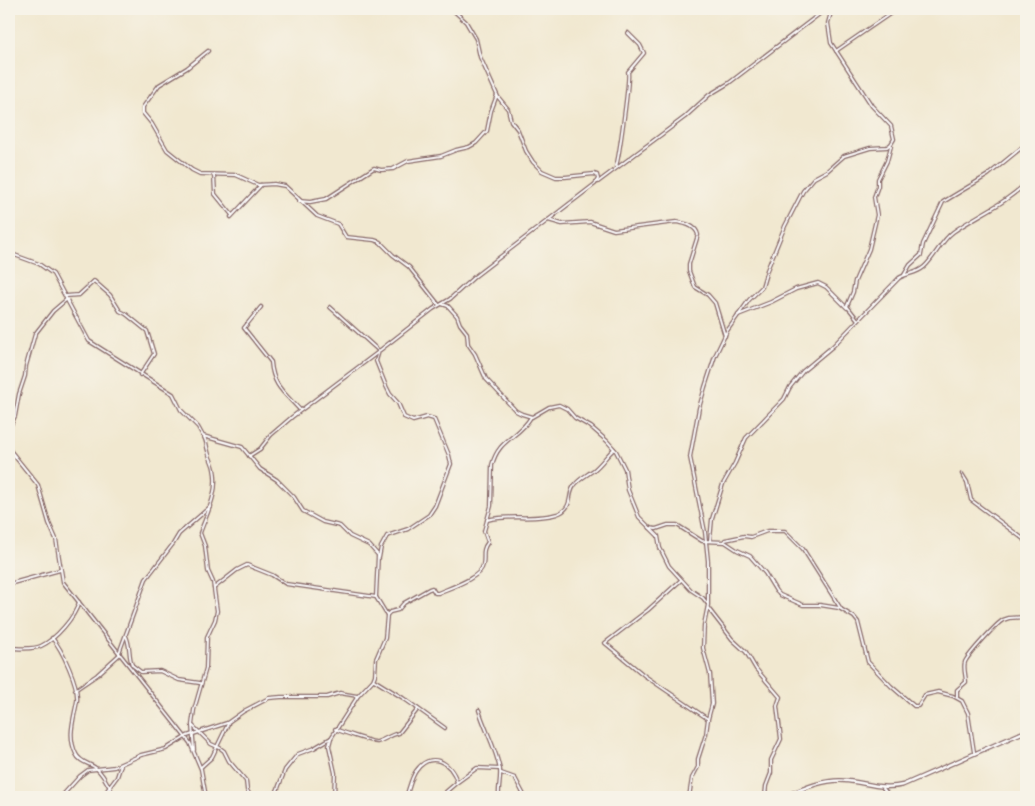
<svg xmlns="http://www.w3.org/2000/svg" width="1035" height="806" font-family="Mali,sans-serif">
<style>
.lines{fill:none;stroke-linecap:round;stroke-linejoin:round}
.minor-casing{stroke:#846565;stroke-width:4.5}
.tertiary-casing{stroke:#846565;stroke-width:5}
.minor{stroke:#fff;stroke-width:2}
.tertiary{stroke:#fff;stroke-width:2.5}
</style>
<rect width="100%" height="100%" fill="#f7f3e8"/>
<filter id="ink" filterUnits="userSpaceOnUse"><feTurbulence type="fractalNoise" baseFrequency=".02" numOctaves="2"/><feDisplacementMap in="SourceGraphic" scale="10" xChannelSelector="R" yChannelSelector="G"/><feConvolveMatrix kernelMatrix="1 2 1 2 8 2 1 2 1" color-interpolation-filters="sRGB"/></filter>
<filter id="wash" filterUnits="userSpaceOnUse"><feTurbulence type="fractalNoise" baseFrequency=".0096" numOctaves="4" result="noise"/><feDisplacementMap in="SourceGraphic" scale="20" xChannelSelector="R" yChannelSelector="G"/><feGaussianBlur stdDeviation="1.12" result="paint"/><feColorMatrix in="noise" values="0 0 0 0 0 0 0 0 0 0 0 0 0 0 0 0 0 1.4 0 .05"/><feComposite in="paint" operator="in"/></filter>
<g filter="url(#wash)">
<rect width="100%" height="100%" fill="#f1e8d0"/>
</g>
<g filter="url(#ink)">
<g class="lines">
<g class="minor-casing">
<g id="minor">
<path d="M208,51L187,68L159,85L143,107V113L152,124L167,150L192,170L200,174L236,175L258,185L274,184L285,186L317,216L338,224L346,237L374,240L380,242L393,255L409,267L439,305"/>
<path d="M836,51L897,9"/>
<path d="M616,166C619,159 630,77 628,72L644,53L640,45L628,33"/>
<path d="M214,175L215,194L232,215"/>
<path d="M598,182L685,117L709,95L729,83L826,9"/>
<path d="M299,201L310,202L326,199L374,168L381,170L393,169L408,161L441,156L456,150L469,147L476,143L487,131L491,111L497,95"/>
<path d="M231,217L261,185"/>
<path d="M548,220L562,224L590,222L614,230L676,222C684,223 696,225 698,235L689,264V271L695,287L708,295L715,303L725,336"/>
<path d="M9,253L39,264L53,274L89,341L173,394L181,410L198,427L203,436L242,447L260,469L277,480L294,497L303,511L323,522L340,526L350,536L369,545L378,555L376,597L387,615L385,638L376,659L375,675L373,680L358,696L331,738L329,746L335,773L334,797"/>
<path d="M904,275L910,265L921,255L923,244L943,202L988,175L1026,144"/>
<path d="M66,296L79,295L94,281L110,295L120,311L126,314L147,331L154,354L140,375"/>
<path d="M442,304L448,306L457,316L460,324L467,333L468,344L475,354L486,379L516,411L522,414L532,417L549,407L559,405L567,409L575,418L591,427L607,441L616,451L625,469L628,490L639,517L658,536L660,548L669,566L691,590L703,598L707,603"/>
<path d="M261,307L244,328L271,362C273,387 285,393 300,410"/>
<path d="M330,307L379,351"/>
<path d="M738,315L771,302L796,289L818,283L826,287L847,308"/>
<path d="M858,320L847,306L853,292L855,281L869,249L877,215L874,197L878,186V179L887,161L891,146"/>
<path d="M9,429L15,416L19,394L25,376L26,366L35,334L53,311L67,299"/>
<path d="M9,449L38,485L49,523L56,539L63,582L190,743L201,769L206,797"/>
<path d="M249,456L260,449L271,435L292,417L377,353"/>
<path d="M962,474L967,482L971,500L1026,541"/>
<path d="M487,520C510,514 534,521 557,514C574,508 567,495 574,486C578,479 589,474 595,469C602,463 607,455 614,449"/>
<path d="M650,528L656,529L668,525H677L702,541L725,542L737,550L750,556L765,573L776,591L780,595L803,605H820L839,608L854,617L858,622L868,662L891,686L914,706H918L925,695L938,692L953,696L962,701L968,713L974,752"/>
<path d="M725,540L744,536L751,537L767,531H785L803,549L841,609"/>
<path d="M710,541L712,519L723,484L735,463L746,438L784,399L790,387L803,371L833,346L899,278C907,273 916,274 924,267C935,257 941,241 953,232C977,215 1005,204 1026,183"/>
<path d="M379,558L381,547L387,536L408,529L429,515L435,506L451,464L449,455L434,419L427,417L413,421L404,417L398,403L390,394L386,386L376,361L379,351L433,309L450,299L474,277L595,184L598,179L597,175L594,174L565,177H556L542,171L533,162L526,151L518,130L511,121L508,109L498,97L480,57L476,39L466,22L452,9"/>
<path d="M681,580L648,610L605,643L645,676L708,719"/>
<path d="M9,584L60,570"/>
<path d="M214,588L237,570L247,565L272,575L286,584L376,597"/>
<path d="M708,608L732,639L746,652L756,669L780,697L777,706L781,739L771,760V773L766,786L765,797"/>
<path d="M387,615L390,612L398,610L404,603L429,589L432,588L435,593H438C449,588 481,578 483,565C485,555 481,551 488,542L484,531L491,506L492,465C499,438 518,439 531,417"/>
<path d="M126,636C131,647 128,654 132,665"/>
<path d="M52,638C62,649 79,686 77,701C74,719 67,736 76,754C80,763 90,763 97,769C106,777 109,789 116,797"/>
<path d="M9,648C18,648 32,650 41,646C56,639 75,617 79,602"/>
<path d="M119,653L146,579L173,544L179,534L211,506"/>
<path d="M132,665L141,672L160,671L179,680L200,683"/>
<path d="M374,680L403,698L445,728"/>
<path d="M75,690L97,675L120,654"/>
<path d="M957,697V690L966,682C966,676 963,668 965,662C968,655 996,624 1003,620L1009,618L1026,617"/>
<path d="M479,710C485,730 496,748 500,770C501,779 498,788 499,797"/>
<path d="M193,726L211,744L220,748L224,751L229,761L246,781L247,790L251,797"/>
<path d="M335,729C340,731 374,743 377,742C385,740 389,735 399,733L418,709"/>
<path d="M194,750L192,725L194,710L206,668L207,637L215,620L217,611L213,582L208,571L205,546L200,533C207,513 219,492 214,469C213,463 209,457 208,451C206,445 207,442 204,437"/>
<path d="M201,767L212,757L228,724"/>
<path d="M501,773L515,778L525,797"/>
<path d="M883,788L890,797"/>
<path d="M9,794L12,797"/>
<path d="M61,797L80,776L88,770L114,767L141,755L166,749L187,736L227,723L244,711L269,698L281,697H327L340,693L357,696"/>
<path d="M102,797L117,777L121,765"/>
<path d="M273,797L277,791L285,770L298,754L314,748L331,738"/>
<path d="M406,797C409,789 411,778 416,771C430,751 451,761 457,782"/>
<path d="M440,797L455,784L477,768L500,769"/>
<path d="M689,797L692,778L698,767V759L706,734L708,719L712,704L710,674L703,648L704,625L708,605V561L705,532L690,457L699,408L705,387L715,356L727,331L749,300L762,287L767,270L785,226L803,191L814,178L827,171L844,156L870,148L887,147L891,144L894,139L891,126L872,106L831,43L828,23L832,9"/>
</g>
</g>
<g class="tertiary-casing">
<path id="tertiary" d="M784,797C803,788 827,778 848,781C867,783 883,790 903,785L1026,731"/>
</g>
<use href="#minor" class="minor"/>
<use href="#tertiary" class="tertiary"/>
</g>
</g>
<rect width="1035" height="806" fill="none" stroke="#f7f3e8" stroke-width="30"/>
</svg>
